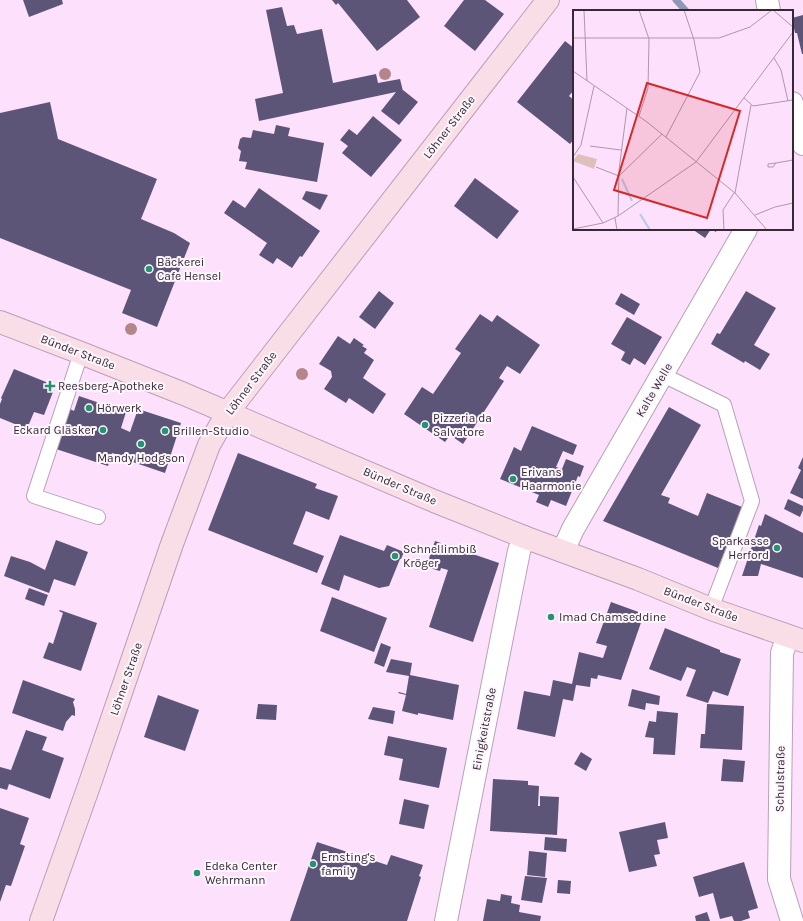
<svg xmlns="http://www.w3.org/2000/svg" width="803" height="921" font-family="Karla,sans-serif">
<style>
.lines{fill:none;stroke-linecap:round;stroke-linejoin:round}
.stream{stroke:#8f99b6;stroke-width:7}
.building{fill:#5d5577}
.lane-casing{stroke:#b99fb8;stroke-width:16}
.street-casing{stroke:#b99fb8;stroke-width:24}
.secondary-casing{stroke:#b99fb8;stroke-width:24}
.lane{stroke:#fff;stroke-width:14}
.street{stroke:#fff;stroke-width:22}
.secondary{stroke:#f9dde7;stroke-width:22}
.tree{fill:#b3868c}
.poi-dot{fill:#259272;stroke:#fcf6fc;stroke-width:1.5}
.labels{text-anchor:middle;stroke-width:4;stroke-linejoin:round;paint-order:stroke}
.street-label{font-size:12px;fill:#342934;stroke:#fcf6fc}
.poi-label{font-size:12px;fill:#342934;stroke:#fcf6fc;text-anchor:start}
.inset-river{fill:none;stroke:#b6c9ed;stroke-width:2}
.inset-road{fill:none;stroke:#ad97ac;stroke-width:1}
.view{fill:#d62828;fill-opacity:0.15;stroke:#d62828;stroke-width:2}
.inset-edge{fill:none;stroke:#342934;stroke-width:2}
</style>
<rect width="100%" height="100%" fill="#fde1fc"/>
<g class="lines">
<path class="stream" d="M676,0L686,11"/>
</g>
<g class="building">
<path d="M23,0H62L63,4L29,17Z"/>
<path d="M332,0H407L420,17L377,51L338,3L336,5Z"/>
<path d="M464,0H485L504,14L475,51L444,26Z"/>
<path d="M282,7L287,26L294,25L297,34L322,29L333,83L376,74L378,83L400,79L403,91V90L418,102L399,125L381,111L396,92L259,121L255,99L283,93L266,10Z"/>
<path d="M803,15V54H802L797,33H795L792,18Z"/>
<path d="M565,41L574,48V90L569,96L574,100V139L570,144L517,102Z"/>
<path d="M50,102L58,139L157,179L141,219L174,233L190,243L157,327L122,313L131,290L0,238V113Z"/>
<path d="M373,116L402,140L371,177L342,153L348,146L340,140L349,129L357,135Z"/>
<path d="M276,125L290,128L288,136L324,143L317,182L245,169L247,162L239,161L241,151L238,148L240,139L243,137L251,138L253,130L274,134Z"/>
<path d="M475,178L519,211L497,239L454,206Z"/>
<path d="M259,188L320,231L302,257L300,256L292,268L277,258L273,264L259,255L267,243L224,213L233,200L245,208Z"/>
<path d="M306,191L328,195L320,210L302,199Z"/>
<path d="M692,229H717L716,232L711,229L705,238Z"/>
<path d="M379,291L394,303L375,329L359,317Z"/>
<path d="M746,291L776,308L754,345L770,354L760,370L745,361L744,363L711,344L717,333L720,334Z"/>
<path d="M621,293L640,304L634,315L615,304Z"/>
<path d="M480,314L492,322L497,315L540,345L520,374L507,366L499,378L504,381L463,444L450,435L445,442L404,414L422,387L433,394L461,353L455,349Z"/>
<path d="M627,317L662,337L645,365L634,358L630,365L621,360L625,352L611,344Z"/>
<path d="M338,336L350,344L354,338L364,345L362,346L367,349L364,353L374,360L363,378L386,394L373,414L349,398L346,403L324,389L332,377L331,371L319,364Z"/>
<path d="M14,369L46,382L48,390L53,392L44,415L34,412L27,429L0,418V404L2,399L1,398Z"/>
<path d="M79,396L126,412L121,428L130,432L138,409L181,423L165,473L121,458L122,456L112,453L108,466L56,449L70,409L74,411Z"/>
<path d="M669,407L701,425L661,495L670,498L668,503L698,516L707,493L742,507L718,568L603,521Z"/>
<path d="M532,426L577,445L573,455L563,451L556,467L562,469L566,459L584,466L580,477L578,476L566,506L551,500L548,507L536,502L539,495L500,479L514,447L521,451Z"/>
<path d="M238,453L317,484L315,488L338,496L329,520L306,511L293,544L324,556L317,573L208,530Z"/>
<path d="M803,457V499L790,493L801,470L798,468Z"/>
<path d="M788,499L803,506V510L800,517L784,509Z"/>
<path d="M765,514L803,533V578L761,564L758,576H742L759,525L761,526Z"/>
<path d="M340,535L384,551L387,545L404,552L401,559H400L389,586L379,588L344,575L339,591L321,584Z"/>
<path d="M56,540L88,552L75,586L54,579L49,593L4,576L11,556L30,562L45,570Z"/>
<path d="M435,541L499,563L473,642L429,627L448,570L441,568L440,571L426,567Z"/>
<path d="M29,588L48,595L44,606L25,599Z"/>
<path d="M332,597L387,618L374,652L320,631Z"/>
<path d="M611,602L644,614L621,680L598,675L597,679L591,678L590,687L576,685L573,701L563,699L555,737L517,729L524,691L550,696L553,680L572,684L579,652L603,658L607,646L596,643Z"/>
<path d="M60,610L97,623L81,671L43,658L49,642L53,644L63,613L59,611Z"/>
<path d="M665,628L720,650V652L741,659L728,696L713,691L708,703L686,696L696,670L687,667L681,681L649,669Z"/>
<path d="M381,643L391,647L384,667L374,663Z"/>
<path d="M391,659L412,663L410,675L459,685L453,720L418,713V715L402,711L406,695L398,693L399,692L406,694L409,676L386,672Z"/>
<path d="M23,680L75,699L73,702L75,709V716L72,715L66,722L63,731L12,713Z"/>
<path d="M632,689L660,696L659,705L646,703L645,710L628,706Z"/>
<path d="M158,695L199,710L185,751L144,737Z"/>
<path d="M258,704L277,705L276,720L256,719Z"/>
<path d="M707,704L744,706L742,750L700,748L701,734H705Z"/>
<path d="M373,707L395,711L393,724L368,719Z"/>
<path d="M657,711L678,713L675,755L653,754L654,738L645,737L649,721L656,722Z"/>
<path d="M26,730L47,737L42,750L64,758L50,799L9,784L7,790L0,788V767L11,770Z"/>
<path d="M388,736L447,748L439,788L399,780L403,759L384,755Z"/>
<path d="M581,752L592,759L586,771L574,764Z"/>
<path d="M723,759L745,761L743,782L721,781Z"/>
<path d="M493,779L528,781V785L539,786L538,806H540V796L559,797L557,835L490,831Z"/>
<path d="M404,799L429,805L424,829L399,824Z"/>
<path d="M0,808L29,818L20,844L25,846L11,886L6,885L0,902Z"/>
<path d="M665,822L668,838L657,840L660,854L654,855L657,866L629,872L619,832Z"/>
<path d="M545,837L567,839L566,852L544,850Z"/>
<path d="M317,842L387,865L391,855L423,865L419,876L421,877L407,921H290Z"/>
<path d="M529,851L547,853L545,877L527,875Z"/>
<path d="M744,862L758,908L748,911L750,918L741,921H734L732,916L720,919L713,893L699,897L693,877Z"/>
<path d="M525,876L547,878L542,903L521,900Z"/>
<path d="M558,880L571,881L570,894L557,893Z"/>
<path d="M501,894L512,896L511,903L520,905L519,912L541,916L540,921H483L487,899L500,901Z"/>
<path d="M707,912L710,921H696L695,916Z"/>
</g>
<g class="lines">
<g class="lane-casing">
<g id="lane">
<path d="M81,353L34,496L98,517"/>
<path d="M663,375L724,405L752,501L711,609"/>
</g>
</g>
<g class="street-casing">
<g id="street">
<path d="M767,0L769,11"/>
<path d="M792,103L803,144"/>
<path d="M563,551L573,529L746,229"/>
<path d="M788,636L782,653L779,879L792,921"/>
<path d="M446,921L519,551L524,537"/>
</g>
</g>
<g class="secondary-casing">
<g id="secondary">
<path d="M0,322L81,353L184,394L434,501L524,537L638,579L711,609L803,641"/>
<path d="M41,921L90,783L172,544L209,445L228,412L548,0"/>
</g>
</g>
<use href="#lane" class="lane"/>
<use href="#street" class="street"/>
<use href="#secondary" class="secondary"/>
</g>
<g class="tree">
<circle cx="385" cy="74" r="6"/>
<circle cx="131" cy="329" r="6"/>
<circle cx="302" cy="374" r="6"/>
</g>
<g class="poi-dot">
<circle cx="149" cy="269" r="4"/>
<path d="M48 380h4v4h4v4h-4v4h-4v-4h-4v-4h4z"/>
<circle cx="89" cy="408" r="4"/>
<circle cx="425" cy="425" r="4"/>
<circle cx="103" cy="430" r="4"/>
<circle cx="165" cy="431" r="4"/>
<circle cx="141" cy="444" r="4"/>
<circle cx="513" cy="479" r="4"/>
<circle cx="777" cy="548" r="4"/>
<circle cx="395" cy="556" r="4"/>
<circle cx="551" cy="617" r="4"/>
<circle cx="313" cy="864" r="4"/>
<circle cx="197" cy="873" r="4"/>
</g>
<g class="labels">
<g class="street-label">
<text transform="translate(449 127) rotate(-52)" y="4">Löhner Straße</text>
<text transform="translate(78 352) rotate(21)" y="4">Bünder Straße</text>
<text transform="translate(251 383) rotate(-53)" y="4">Löhner Straße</text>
<text transform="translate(654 390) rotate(-60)" y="4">Kalte Welle</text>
<text transform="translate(400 486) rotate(23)" y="4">Bünder Straße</text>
<text transform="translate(701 604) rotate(21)" y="4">Bünder Straße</text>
<text transform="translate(126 679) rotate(-71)" y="4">Löhner Straße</text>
<text transform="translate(484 729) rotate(-79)" y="4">Einigkeitstraße</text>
<text transform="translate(780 779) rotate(-89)" y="4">Schulstraße</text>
</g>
<g class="poi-label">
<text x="157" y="266">Bäckerei<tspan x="157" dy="14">Cafe Hensel</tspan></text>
<text x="58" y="390">Reesberg-Apotheke</text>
<text x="97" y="412">Hörwerk</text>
<text x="433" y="422">Pizzeria da<tspan x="433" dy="14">Salvatore</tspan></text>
<text x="95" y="434" text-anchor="end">Eckard Gläsker</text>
<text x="173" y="435">Brillen-Studio</text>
<text x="141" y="462" text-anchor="middle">Mandy Hodgson</text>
<text x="521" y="476">Erivans<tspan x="521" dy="14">Haarmonie</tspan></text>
<text x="769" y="545" text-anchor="end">Sparkasse<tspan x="769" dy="14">Herford</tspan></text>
<text x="403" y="553">Schnellimbiß<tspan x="403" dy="14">Kröger</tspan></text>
<text x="559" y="621">Imad Chamseddine</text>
<text x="321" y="861">Ernsting's<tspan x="321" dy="14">family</tspan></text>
<text x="205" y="870">Edeka Center<tspan x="205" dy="14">Wehrmann</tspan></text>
</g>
</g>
<g transform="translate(573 10)">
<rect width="220" height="220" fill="#fde1fc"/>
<path d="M5,144L24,149L21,159L0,151Z" fill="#dfbfb9"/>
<path class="inset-river" d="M49,169L59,191M67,204L77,220"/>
<path class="inset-road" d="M11,0L14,71M66,0L76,29L75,78L66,106M200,0L220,17M0,28H146L177,17L199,0M201,48L208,60L215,91M0,61L74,112L162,183L194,220M171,88L180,96L220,90M93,127L127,62L121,30L111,0M17,136L48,140M0,147L8,135L21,76M203,153L200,157H195V154L203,153L220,150M23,157L46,166L89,124M0,167L30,213M162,183L178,95M182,205L202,197L220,193M45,206L46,160L54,98M42,208L44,220M0,219L30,213L45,206L123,152L220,22M151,220L150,200L161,183"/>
<path class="view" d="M74,73L167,101L134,208L41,180Z"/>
<rect width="220" height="220" class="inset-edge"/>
</g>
</svg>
